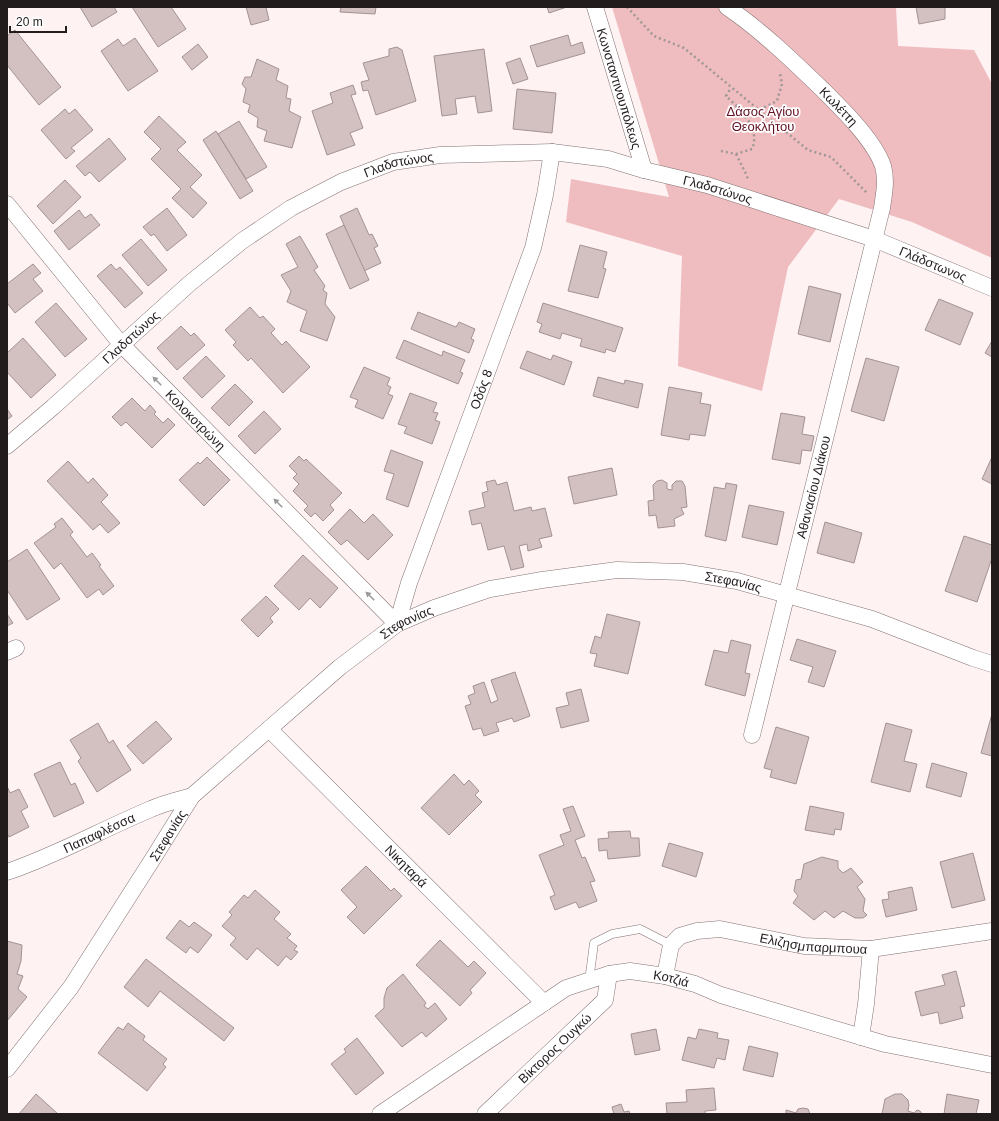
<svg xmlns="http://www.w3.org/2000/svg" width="999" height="1121" font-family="Arial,sans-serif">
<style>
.green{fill:#efbcbf}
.building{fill:#d3c1c2;stroke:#a49293}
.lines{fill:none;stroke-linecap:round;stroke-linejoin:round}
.service-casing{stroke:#837273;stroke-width:9}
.minor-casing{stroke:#837273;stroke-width:17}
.path{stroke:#a09797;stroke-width:2.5;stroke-dasharray:2 3;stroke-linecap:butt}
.service{stroke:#fff;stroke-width:8}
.minor{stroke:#fff;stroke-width:16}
.oneway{fill:#9c9999}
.labels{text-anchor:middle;stroke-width:3.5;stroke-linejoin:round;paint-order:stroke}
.street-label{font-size:13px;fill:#221c1c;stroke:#fff}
.park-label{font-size:13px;fill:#620f21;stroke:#fff}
</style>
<rect width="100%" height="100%" fill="#fef2f3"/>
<path class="green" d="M612,7H896L898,46L974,50L992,84V258L912,222L839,199L788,267L762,391L678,366L682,256L566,222L571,179L669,197Z"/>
<g class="building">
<path d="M80,7H114L117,12L92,27Z"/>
<path d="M132,7H171L186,29L158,47Z"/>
<path d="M246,7H266L269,20L251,25Z"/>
<path d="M341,7H376L375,14L340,12Z"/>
<path d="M547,7H567L549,13Z"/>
<path d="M916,7H945V19L919,24Z"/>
<path d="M15,30L61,87L39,105L7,65V36Z"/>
<path d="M568,35L571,46L582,42L585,53L537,67L530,46Z"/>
<path d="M135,38L158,71L128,91L101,51L118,39L123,46Z"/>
<path d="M198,44L208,57L192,70L182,57Z"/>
<path d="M397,47L402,50L416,101L376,115L368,90L363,91L361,82L369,80L363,63L389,56V49Z"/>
<path d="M484,49L492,111L478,113L475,96L455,99L457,114L442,116L434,56Z"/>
<path d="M520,58L528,79L513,84L506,63Z"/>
<path d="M257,59L279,69L276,80L288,86L286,98L291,99L289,111L301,117L292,148L264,141L267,131L257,127L258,118L248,112L250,105L243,102L246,89L242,84L245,77H251Z"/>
<path d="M353,85L356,94L351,95L363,128L350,133L355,145L327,155L312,111L333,103L330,93Z"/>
<path d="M517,89L556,93L552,133L513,129Z"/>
<path d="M65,109L69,114L75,109L93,130L71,148L75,151L66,159L41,130Z"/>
<path d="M159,116L186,142L177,150L202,175L190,187L207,203L193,218L172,198L181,189L151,159L161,149L144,132Z"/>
<path d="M239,121L267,167L246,179L218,134Z"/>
<path d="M216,131L253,191L240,199L203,140Z"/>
<path d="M109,138L126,159L99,182L90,172L85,176L76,166Z"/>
<path d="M65,180L81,197L53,224L37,206Z"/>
<path d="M167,208L187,235L167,251L154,234L151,236L143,227Z"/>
<path d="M357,208L369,235L372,234L378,246L374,248L381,263L364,271L340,216Z"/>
<path d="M79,210L85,218L91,214L100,225L69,250L54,231Z"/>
<path d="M344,225L369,280L350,289L326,234Z"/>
<path d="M300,236L318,267L314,270L325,286L323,290L327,293L325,304L335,317L327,341L300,331L307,311L287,302L291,291L281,275L298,267L286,244Z"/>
<path d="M141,239L167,270L148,286L122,255Z"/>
<path d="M580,245L607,252L603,268L606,269L598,298L568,291Z"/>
<path d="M33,264L41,273L33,279L43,291L15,313L7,303V284Z"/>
<path d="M111,264L116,270L120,267L143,293L125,308L97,276Z"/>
<path d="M809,286L841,294L830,342L798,334Z"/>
<path d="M939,299L973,313L960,345L925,330Z"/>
<path d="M56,303L87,339L65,357L35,322Z"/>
<path d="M543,303L623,328L615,352L606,349L605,353L580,346L582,339L562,333L560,339L539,332L542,324L537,322Z"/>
<path d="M250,307L260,318L263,316L275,329L271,333L282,345L286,341L310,367L283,393L251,358L248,361L233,345L236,342L225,330Z"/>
<path d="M418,312L456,327L459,322L475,329L471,339L474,340L469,353L411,329Z"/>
<path d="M181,326L191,336L194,333L205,345L177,370L157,348Z"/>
<path d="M23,338L56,375L31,398L7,372V353Z"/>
<path d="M404,340L442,356L443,351L465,360L460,372L463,373L458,384L396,358Z"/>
<path d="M992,341V357L985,353Z"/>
<path d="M527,351L551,360L553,355L572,362L564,385L520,368Z"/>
<path d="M206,356L225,376L202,398L183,378Z"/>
<path d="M866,358L899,367L884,421L851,411Z"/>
<path d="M364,367L390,378L387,385L391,387L388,394L393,396L383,419L355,407L358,400L350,397Z"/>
<path d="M598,377L624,384L625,380L643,384L638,408L593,396Z"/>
<path d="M235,384L253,402L229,426L211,408Z"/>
<path d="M669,387L702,393L700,403L711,405L705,436L690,434L689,440L661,435Z"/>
<path d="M410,393L437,403L433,412L438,413L435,420L440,422L432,444L404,433L407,427L398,424Z"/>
<path d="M132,398L145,411L150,405L156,412L154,414L163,423L168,418L175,425L152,448L126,422L121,426L112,417Z"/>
<path d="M7,409L12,416L7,420Z"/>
<path d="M264,411L281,429L255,454L238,436Z"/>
<path d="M781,413L805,417L802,434L814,436L811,451L802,450L800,464L772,459Z"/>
<path d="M391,450L423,462L408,507L386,499L394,474L384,471Z"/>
<path d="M299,456L304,461L306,459L342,493L330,505L334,510L323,521L315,513L311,517L304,510L308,506L293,491L299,484L293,478L297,474L289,466Z"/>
<path d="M207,457L230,480L204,506L179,480L198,462L200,464Z"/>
<path d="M992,457V484L982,479Z"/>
<path d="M68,461L88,483L93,478L108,495L101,502L120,523L108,533L100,524L93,530L47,481Z"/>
<path d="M612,468L617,495L574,504L568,477Z"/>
<path d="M495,480L497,485L507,482L514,511L531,507L532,511L545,508L552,536L539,539L542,547L528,551L527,544L519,546L524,567L511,570L504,546L488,550L481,523L472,525L469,511L485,507L482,493L488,491L486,482Z"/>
<path d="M662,480L667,483V489L672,490V485L676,481H682L685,486L687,507L681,508L684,514L674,519L675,526L658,528L656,515L649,516L648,501L654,500L653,485L657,481Z"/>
<path d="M726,483L737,485L726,541L705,536L714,487L725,489Z"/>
<path d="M749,505L784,512L777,545L742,537Z"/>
<path d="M350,509L364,523L373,514L393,535L368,560L347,540L341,545L328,532Z"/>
<path d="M62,518L73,532L70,535L87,557L92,553L101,565L99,566L114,586L103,595L99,589L87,598L61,563L54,569L34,543L56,527L54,524Z"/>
<path d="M825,522L862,533L854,563L817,553Z"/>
<path d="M964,536L992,545V558L977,602L945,591Z"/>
<path d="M27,549L60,599L27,620L7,590V562Z"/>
<path d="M303,555L338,588L320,608L310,598L299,610L274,586Z"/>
<path d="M266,596L279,609L270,618L273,622L258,637L241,620Z"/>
<path d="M7,614L13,623L7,626Z"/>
<path d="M607,614L640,622L628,674L594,666L597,654L590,653L595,636L601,638Z"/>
<path d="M797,639L836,651L824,687L808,682L813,667L790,660Z"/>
<path d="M731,640L751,645L745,673L750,674L745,696L705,685L714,650L728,653Z"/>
<path d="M515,672L530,716L514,722L512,718L496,723L499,731L484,736L481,728L473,730L465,706L471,704L468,696L475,693L473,686L484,682L491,703L498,700L491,680Z"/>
<path d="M581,689L589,721L561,728L556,708L569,705L566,693Z"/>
<path d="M992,714V756L981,753Z"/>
<path d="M156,721L172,739L143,764L127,746Z"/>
<path d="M98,723L109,743L113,740L131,770L97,792L78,761L81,758L70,740Z"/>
<path d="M886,723L912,730L904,761L917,764L910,792L871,782Z"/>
<path d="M776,727L809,737L796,784L770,777L772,770L764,768Z"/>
<path d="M60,762L71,785L75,783L84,803L54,817L34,774Z"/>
<path d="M932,763L967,773L961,797L926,787Z"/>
<path d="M454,774L464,785L469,780L479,791L475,795L482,802L449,835L421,808Z"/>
<path d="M7,786L10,793L19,789L28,807L21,811L29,827L9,837L7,833Z"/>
<path d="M573,806L585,836L575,840L582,858L585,857L595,881L590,882L597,901L579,908L576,902L555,910L550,897L555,895L539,855L564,845L560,835L571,831L563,809Z"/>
<path d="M810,806L844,813L841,830L835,829L834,835L805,830Z"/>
<path d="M630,831L631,838H639L640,856L608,859L607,850L599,851L598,839L609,838L608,832Z"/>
<path d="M669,843L703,853L696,877L662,866Z"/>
<path d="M973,853L985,900L952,908L940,862Z"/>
<path d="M822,857L838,861V868L843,873L851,868L863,882L857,887L865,899L863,911L867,915L863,918H855L843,911L834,918L825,911L814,920L793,903L798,896L794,891L796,880L801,879L804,864Z"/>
<path d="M366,866L391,891L394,888L402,896L364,934L347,917L357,907L341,890Z"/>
<path d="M912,887L917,910L886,917L882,900L889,899L888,892Z"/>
<path d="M255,890L280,912L274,919L291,934L287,938L297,946L294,950L298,952L291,960L286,956L278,966L257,948L247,960L230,945L236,938L222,926L232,915L229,912L244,895L248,898Z"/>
<path d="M180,920L189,927L194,922L212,935L198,953L190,947L186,953L166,938Z"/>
<path d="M440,940L468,967L474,961L486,973L470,990L472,993L460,1006L416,965Z"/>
<path d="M7,941L22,945L21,961L17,974L23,976L18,989L27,997L7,1021Z"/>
<path d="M146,959L234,1028L224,1041L160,991L148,1007L124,987Z"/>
<path d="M956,971L965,1006L960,1007L963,1018L940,1024L938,1012L921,1016L915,992L945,985L942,975Z"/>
<path d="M403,974L426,1003L424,1006L428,1009L435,1003L447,1019L426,1037L422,1032L402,1047L375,1016L384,1008V998L387,988Z"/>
<path d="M128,1023L145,1036L143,1040L167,1059L163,1064L166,1067L147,1091L98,1053L118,1027L123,1030Z"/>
<path d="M656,1029L660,1050L635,1055L631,1034Z"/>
<path d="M699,1029L718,1033L717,1038L729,1040L725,1060L717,1058L714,1068L682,1060L688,1037L696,1039Z"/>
<path d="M357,1038L384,1073L356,1095L331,1064L346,1052L344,1049Z"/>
<path d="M749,1046L778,1053L773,1077L743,1070Z"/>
<path d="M714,1088L716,1110L705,1111V1114H667L666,1103L687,1102L686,1090Z"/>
<path d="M36,1094L58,1114H19Z"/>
<path d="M895,1094H902L908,1100L909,1105L908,1111L914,1113L917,1110L920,1111L922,1114H882L885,1099Z"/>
<path d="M947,1094L979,1100L976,1114H944Z"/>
<path d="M621,1104L624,1112L629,1111L630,1114H614L612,1107Z"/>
<path d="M803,1108L808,1109L810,1114H786V1110L796,1113L798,1109Z"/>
</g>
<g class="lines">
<g class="service-casing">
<path id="service" d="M589,981L594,943L612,934L640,929L671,945"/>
</g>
<g class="minor-casing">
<g id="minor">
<path id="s1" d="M595,7L644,170"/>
<path id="s2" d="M727,7C762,31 793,61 823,90C842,109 874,140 883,166C887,180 884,194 882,208L752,735"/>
<path id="s3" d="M7,204L121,344L397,624L409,583L533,248L545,195L552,152"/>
<path id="s4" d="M7,446L53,407L189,284L242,241L291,208L341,182L393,162L440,155L552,152L608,159L644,170L707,185L874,239L992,288"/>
<path d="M7,652L16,648"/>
<path id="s5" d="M269,729L544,1003"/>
<path id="s6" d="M7,872C57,855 103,829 151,809C164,803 178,800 192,796"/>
<path id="s7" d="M665,976L671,945L680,936L697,931L720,929L804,946L871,949L992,931"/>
<path d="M861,1037L866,1004L871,949"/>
<path id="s8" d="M7,1069L71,987L154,857L192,796L340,667L397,624L434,608L490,589L542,580L617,570L683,572L737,581L872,619L973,658L992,664"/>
<path id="s9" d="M380,1114L566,988L609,974L630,971L665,976L695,984L721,995L885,1044L992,1065"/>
<path id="s10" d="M485,1114L605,1000L609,974"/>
</g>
</g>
<g class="path">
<path d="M627,7L654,36L684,48L759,110L777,101L782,84L780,74"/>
<path d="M759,110L808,150L831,157L867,193"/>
<path d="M721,151L736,154L752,149C761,128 740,109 726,96L731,88"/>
<path d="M736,154L747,176L748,181"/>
</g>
<use href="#service" class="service"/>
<use href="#minor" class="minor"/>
</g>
<defs><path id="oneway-solid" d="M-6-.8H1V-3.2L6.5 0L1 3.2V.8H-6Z"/></defs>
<g class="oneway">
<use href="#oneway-solid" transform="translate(157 381) rotate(-135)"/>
<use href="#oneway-solid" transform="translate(278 503) rotate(-135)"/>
<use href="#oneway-solid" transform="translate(370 596) rotate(-135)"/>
</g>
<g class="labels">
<g class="street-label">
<text dy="5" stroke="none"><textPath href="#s1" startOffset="85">Κωνσταντινουπόλεως</textPath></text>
<text dy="5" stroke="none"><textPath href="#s2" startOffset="150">Κωλέττη</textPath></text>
<text dy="5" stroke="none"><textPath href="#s4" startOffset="488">Γλαδστώνος</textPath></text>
<text dy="5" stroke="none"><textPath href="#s4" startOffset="813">Γλαδστώνος</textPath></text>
<text dy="5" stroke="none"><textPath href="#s4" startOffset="1041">Γλάδστωνος</textPath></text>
<text dy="5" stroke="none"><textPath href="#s4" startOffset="165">Γλαδστώνος</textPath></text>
<text dy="5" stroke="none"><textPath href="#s3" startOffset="823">Οδός 8</textPath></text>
<text dy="5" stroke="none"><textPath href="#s3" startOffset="287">Κολοκοτρώνη</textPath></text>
<text transform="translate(813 487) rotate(-76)" y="5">Αθανασίου Διάκου</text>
<text dy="5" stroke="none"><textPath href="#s8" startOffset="943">Στεφανίας</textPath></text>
<text dy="5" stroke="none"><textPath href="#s8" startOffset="607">Στεφανίας</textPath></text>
<text dy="5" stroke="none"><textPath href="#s6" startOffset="100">Παπαφλέσσα</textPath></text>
<text dy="5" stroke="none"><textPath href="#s8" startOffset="284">Στεφανίας</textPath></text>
<text dy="5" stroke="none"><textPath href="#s5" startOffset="194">Νικηταρά</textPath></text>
<text dy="5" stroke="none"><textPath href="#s7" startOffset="180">Ελιζησμπαρμπουα</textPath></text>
<text dy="5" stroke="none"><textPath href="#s9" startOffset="333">Κοτζιά</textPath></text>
<text dy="5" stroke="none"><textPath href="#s10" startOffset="96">Βίκτορος Ουγκώ</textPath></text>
</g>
<g class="park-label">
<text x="763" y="116">Δάσος Αγίου<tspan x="763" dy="15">Θεοκλήτου</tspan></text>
</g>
</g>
<rect width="999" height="1121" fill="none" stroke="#221c1c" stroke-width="16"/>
<path d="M10 26v6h56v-6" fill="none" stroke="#221c1c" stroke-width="2"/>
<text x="16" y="26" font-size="12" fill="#221c1c" stroke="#ffffff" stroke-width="3" paint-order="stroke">20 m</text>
</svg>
